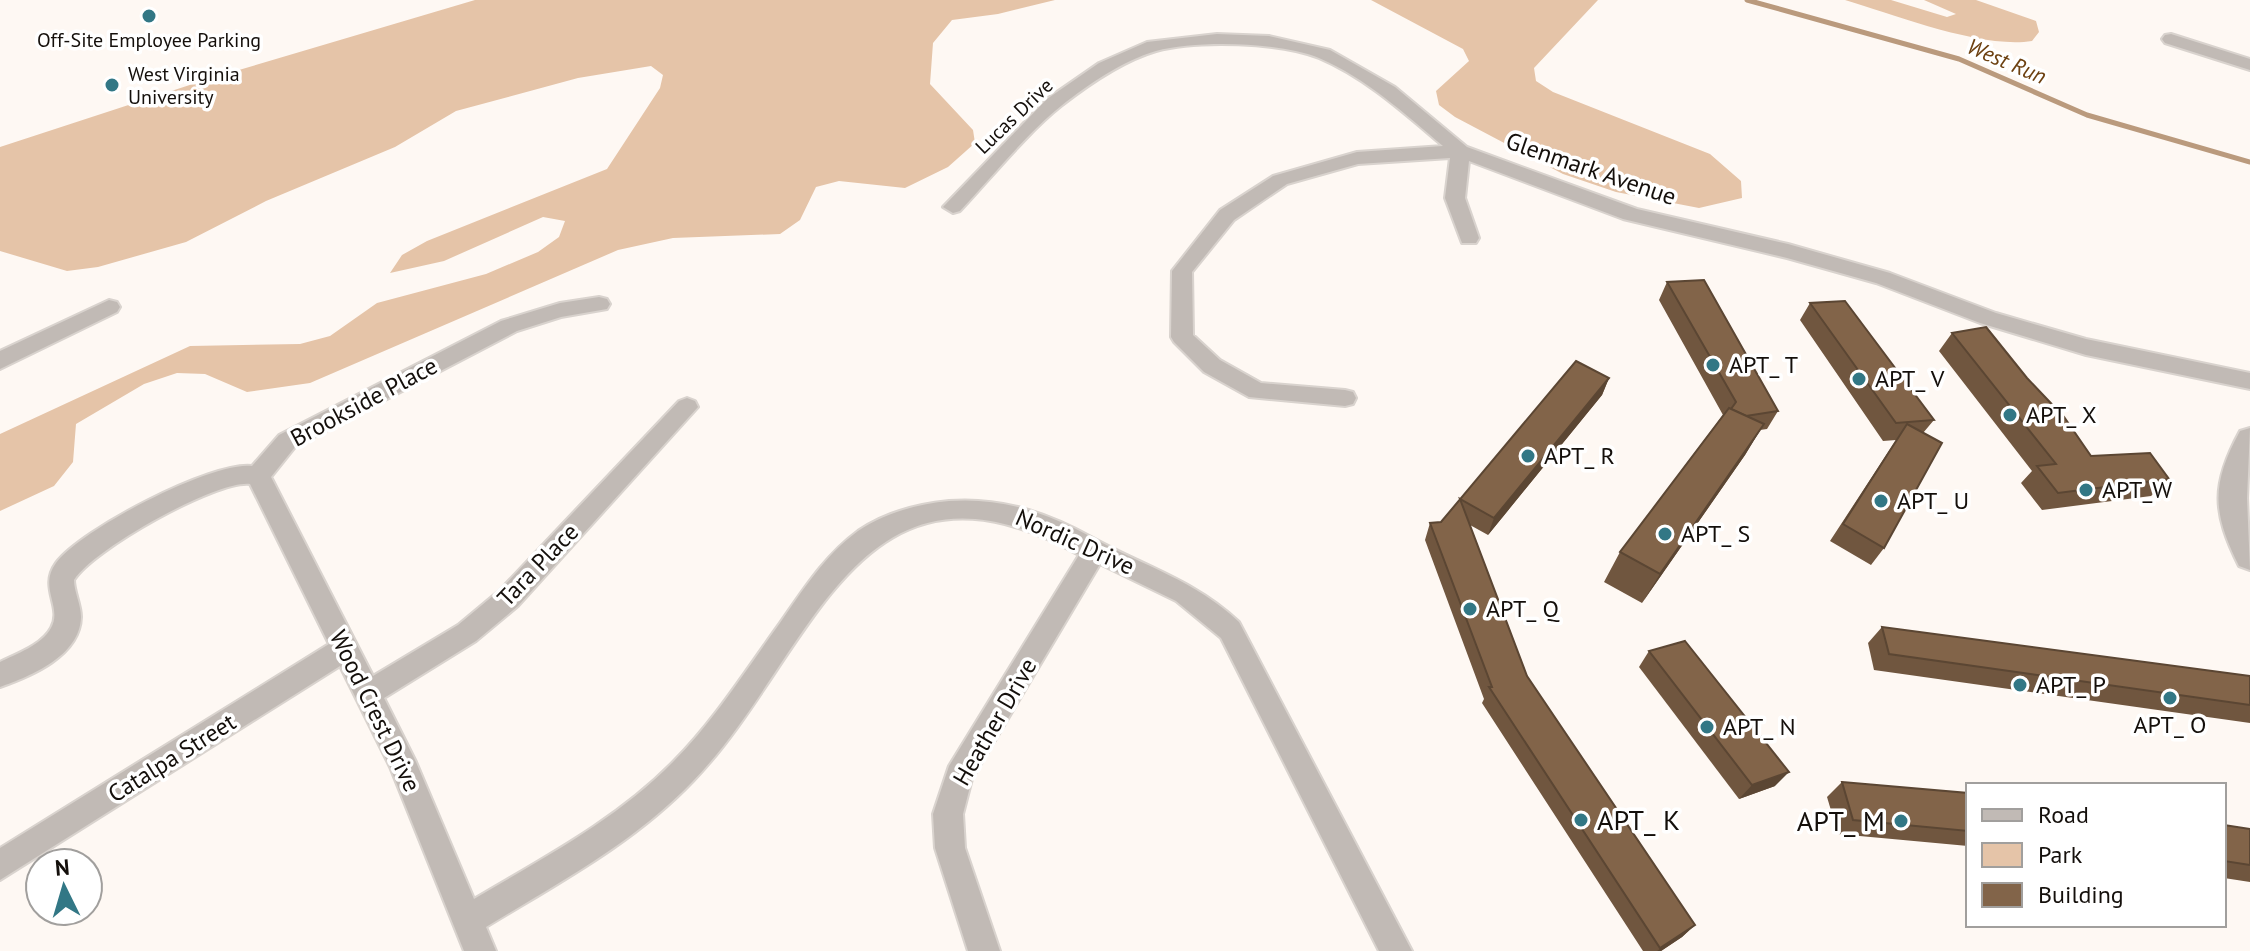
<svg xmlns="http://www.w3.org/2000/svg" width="2250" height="951" font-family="'PT Sans',sans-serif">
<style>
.green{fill:#e5c4a8}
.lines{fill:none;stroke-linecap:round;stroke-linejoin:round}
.stream{stroke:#ba9a7d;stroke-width:5}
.minor-casing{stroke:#d9d3ce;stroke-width:4}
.tertiary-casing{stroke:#d9d3ce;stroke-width:4}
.minor{fill:#c1bab5;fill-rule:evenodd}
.tertiary{fill:#c1bab5;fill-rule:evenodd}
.wall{fill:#70563f}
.shaded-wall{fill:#5b4633}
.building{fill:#826449;stroke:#5b4633;stroke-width:2}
.poi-dot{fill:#327785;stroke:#fff;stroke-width:3}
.labels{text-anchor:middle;stroke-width:7;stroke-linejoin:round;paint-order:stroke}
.far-poi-label{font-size:20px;fill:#140f0b;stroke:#fff}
.far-street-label{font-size:20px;fill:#140f0b;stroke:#fff}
.far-water-label{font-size:22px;font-style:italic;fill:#6d4111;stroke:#fff}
.street-label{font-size:24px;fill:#140f0b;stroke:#fff}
.poi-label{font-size:24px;fill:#140f0b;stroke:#fff;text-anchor:start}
.near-poi-label{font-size:28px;fill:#140f0b;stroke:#fff;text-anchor:start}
</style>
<rect width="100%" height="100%" fill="#fef8f3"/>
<g class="green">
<path d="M475,0H1055L998,14L952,20L933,43L930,84L973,130L975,143L948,167L905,188L839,181L816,187L800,220L780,234L673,238L618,250L310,383L247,392L205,374L177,373L144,384L76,424L73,462L54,486L0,511V434L190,346L300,344L330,336L377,303L486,274L538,252L559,237L565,221L543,217L444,261L390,273L402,255L427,241L607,169L660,88L663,75L651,66L578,78L456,111L395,147L266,201L186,242L98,267L67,271L0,251V147L205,80Z"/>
<path d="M1371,0H1598L1534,68L1536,81L1553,92L1710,154L1741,181L1742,198L1699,208L1616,192L1563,174L1455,117L1439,105L1436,91L1469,61L1463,49Z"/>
<path d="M1845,0H1891L1947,17L1956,14L1924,0H1976L2036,21L2039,32L2032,41C1981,49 1896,15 1845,0Z"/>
</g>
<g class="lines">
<path class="stream" d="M1747,0L1959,59L2087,115L2250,162"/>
<g class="minor-casing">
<g id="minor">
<path d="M1217,34L1269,36L1330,50L1395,87L1467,147L1637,209L1788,244L1890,273L1996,313L2086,339L2250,373V389L2086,355L1980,323L1876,283L1787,258L1623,219L1469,161L1465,198L1479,238L1476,243H1462L1445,198L1450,158L1358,164L1287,184L1234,220L1192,272L1193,335L1220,360L1261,383L1345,390L1353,392L1356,398L1353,404L1345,406L1249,397L1204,372L1174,342L1171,337L1172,271L1220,210L1273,176L1357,152L1443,146C1405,114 1366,78 1319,58C1280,42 1197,40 1156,51C1122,61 1089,84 1061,106C1028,132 990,179 960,211L953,213L943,207L1047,99L1099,63L1147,42Z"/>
<path d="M2171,34L2250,59V70L2165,43L2162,39L2165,35Z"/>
<path d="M599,297L607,299L610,304L607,309L561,317L517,331L295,447L271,477L373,676L458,625L500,590L679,401L687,398L695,401L698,407L518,606L476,641L384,698L416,762L474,899C543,858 616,820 673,762C714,721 746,670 780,623C803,590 825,555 858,531C884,513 918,504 949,501C1002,497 1048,513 1093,538C1144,566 1196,581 1239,622L1412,951H1379L1221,638L1176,601L1100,564L972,779L963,814L965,848L1000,951H968L935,848L933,814L949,766L1079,555C856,430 814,656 693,781C634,843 558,883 486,927L496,951H464L390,767L340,666L0,880V848L329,644L250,484C216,480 92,550 74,580C74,592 81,604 81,617C80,656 31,676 0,687V662C16,654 42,645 51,628C63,607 38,588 56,563C80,530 212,461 252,466L279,435L501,321L560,303Z"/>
<path d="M109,300L117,302L120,307L117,312L0,369V351Z"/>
</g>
</g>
<g class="tertiary-casing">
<path id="tertiary" d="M2250,428L2247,498L2250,570L2239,566C2212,512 2211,484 2240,431Z"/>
</g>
<use href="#minor" class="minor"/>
<use href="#tertiary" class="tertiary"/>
</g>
<g class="wall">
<path d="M1667,282L1778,411L1767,429L1760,430L1745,455L1642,603L1604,582L1620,552L1723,415L1659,300Z"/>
<path d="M1810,303L1934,420L1923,433L1884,548L1871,565L1830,541L1896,440L1883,441L1800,320Z"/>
<path d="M1952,333L2027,378L2091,456L2169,479L2151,496L2042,510L2021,483L2032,471L1939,351Z"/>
<path d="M1576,361L1609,378L1602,395L1488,535L1470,525L1527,676L1695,925L1682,937L1661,951H1643L1482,703L1484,699L1425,540L1430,523L1441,522Z"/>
<path d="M1882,627L2250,676V723L1874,670L1868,643Z"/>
<path d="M1649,651L1775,786L1739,799L1639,667Z"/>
<path d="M1842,782L1968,793V846L1838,834L1827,797Z"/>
<path d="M2224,825L2250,829V882L2224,878Z"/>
</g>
<g class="shaded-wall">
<path d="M1609,378L1602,395L1488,535L1494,518Z"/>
<path d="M1764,424L1745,455L1642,603L1660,574Z"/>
<path d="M1789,772L1775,786L1739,799L1752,785Z"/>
<path d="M1695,925L1682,937L1661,951H1657Z"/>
</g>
<g class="building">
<path d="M1704,280L1778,411L1746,416L1731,409L1736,402L1667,282Z"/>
<path d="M1845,301L1934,420L1896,423L1810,303Z"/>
<path d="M1986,327L2027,378L2064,417L2091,456L2150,453L2169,479L2058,493L2037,466L2056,464L1952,333Z"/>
<path d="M1576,361L1609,378L1494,518L1460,499L1527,676L1695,925L1660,948L1489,687H1492L1430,523L1441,522Z"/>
<path d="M1729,408L1764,424L1660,574L1620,552Z"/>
<path d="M1907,424L1942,443L1884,548L1843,524Z"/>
<path d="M1882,627L2250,676V705L1889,654Z"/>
<path d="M1685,641L1789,772L1752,785L1649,651Z"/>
<path d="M1842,782L1968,793V831L1853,820Z"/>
<path d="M2224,825L2250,829V865L2224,861Z"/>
</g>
<g class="poi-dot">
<circle cx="149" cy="16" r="8"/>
<circle cx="112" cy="85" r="8"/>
<circle cx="1713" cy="365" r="8"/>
<circle cx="1859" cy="379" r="8"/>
<circle cx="2010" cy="415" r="8"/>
<circle cx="1528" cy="456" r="8"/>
<circle cx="2086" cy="490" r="8"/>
<circle cx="1881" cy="501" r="8"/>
<circle cx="1665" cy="534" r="8"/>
<circle cx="1470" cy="609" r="8"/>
<circle cx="2020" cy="685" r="8"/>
<circle cx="2170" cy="698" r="8"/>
<circle cx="1707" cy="727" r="8"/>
<circle cx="1581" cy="820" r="8"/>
<circle cx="1901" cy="821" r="8"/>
</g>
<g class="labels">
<g class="far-poi-label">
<text x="149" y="47">Off-Site Employee Parking</text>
<text x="128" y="81" text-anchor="start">West Virginia<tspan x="128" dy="23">University</tspan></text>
</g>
<g class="far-street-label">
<text transform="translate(1014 116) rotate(-44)" y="7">Lucas Drive</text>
</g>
<g class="far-water-label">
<text transform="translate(2007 61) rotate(23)" y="8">West Run</text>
</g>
<g class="street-label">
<text transform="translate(1591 169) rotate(19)" y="8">Glenmark Avenue</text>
<text transform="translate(364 402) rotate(-28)" y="8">Brookside Place</text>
<text transform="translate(1075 542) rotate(24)" y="8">Nordic Drive</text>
<text transform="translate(538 565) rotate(-46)" y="8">Tara Place</text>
<text transform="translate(375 711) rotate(64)" y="8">Wood Crest Drive</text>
<text transform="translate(995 722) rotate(-60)" y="8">Heather Drive</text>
<text transform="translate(172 758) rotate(-32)" y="8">Catalpa Street</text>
</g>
<g class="poi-label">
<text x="1729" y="373">APT_ T</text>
<text x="1875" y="387">APT_ V</text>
<text x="2026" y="423">APT_ X</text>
<text x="1544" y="464">APT_ R</text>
<text x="2102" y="498">APT_W</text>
<text x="1897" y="509">APT_ U</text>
<text x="1681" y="542">APT_ S</text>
<text x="1486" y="617">APT_ Q</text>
<text x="2036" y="693">APT_ P</text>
<text x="2170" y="733" text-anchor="middle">APT_ O</text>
<text x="1723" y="735">APT_ N</text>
</g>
<g class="near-poi-label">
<text x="1597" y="830">APT_ K</text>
<text x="1885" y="831" text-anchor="end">APT_ M</text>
</g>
</g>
<rect x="1966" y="783" width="260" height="144" fill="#ffffff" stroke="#a19f9d" stroke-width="2"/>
<rect x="1982" y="809" width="40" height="12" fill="#c1bab5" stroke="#a19f9d" stroke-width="2"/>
<text x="2038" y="823" font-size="24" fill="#140f0b">Road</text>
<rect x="1982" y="843" width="40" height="24" fill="#e5c4a8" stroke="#a19f9d" stroke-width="2"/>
<text x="2038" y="863" font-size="24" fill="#140f0b">Park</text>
<rect x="1982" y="883" width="40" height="24" fill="#826449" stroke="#a19f9d" stroke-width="2"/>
<text x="2038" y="903" font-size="24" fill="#140f0b">Building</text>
<g transform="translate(64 887) rotate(355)"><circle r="38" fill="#ffffff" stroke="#a19f9d" stroke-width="2"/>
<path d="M0-6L14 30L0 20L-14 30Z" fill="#327785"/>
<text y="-12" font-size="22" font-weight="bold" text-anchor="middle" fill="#140f0b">N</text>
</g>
</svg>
